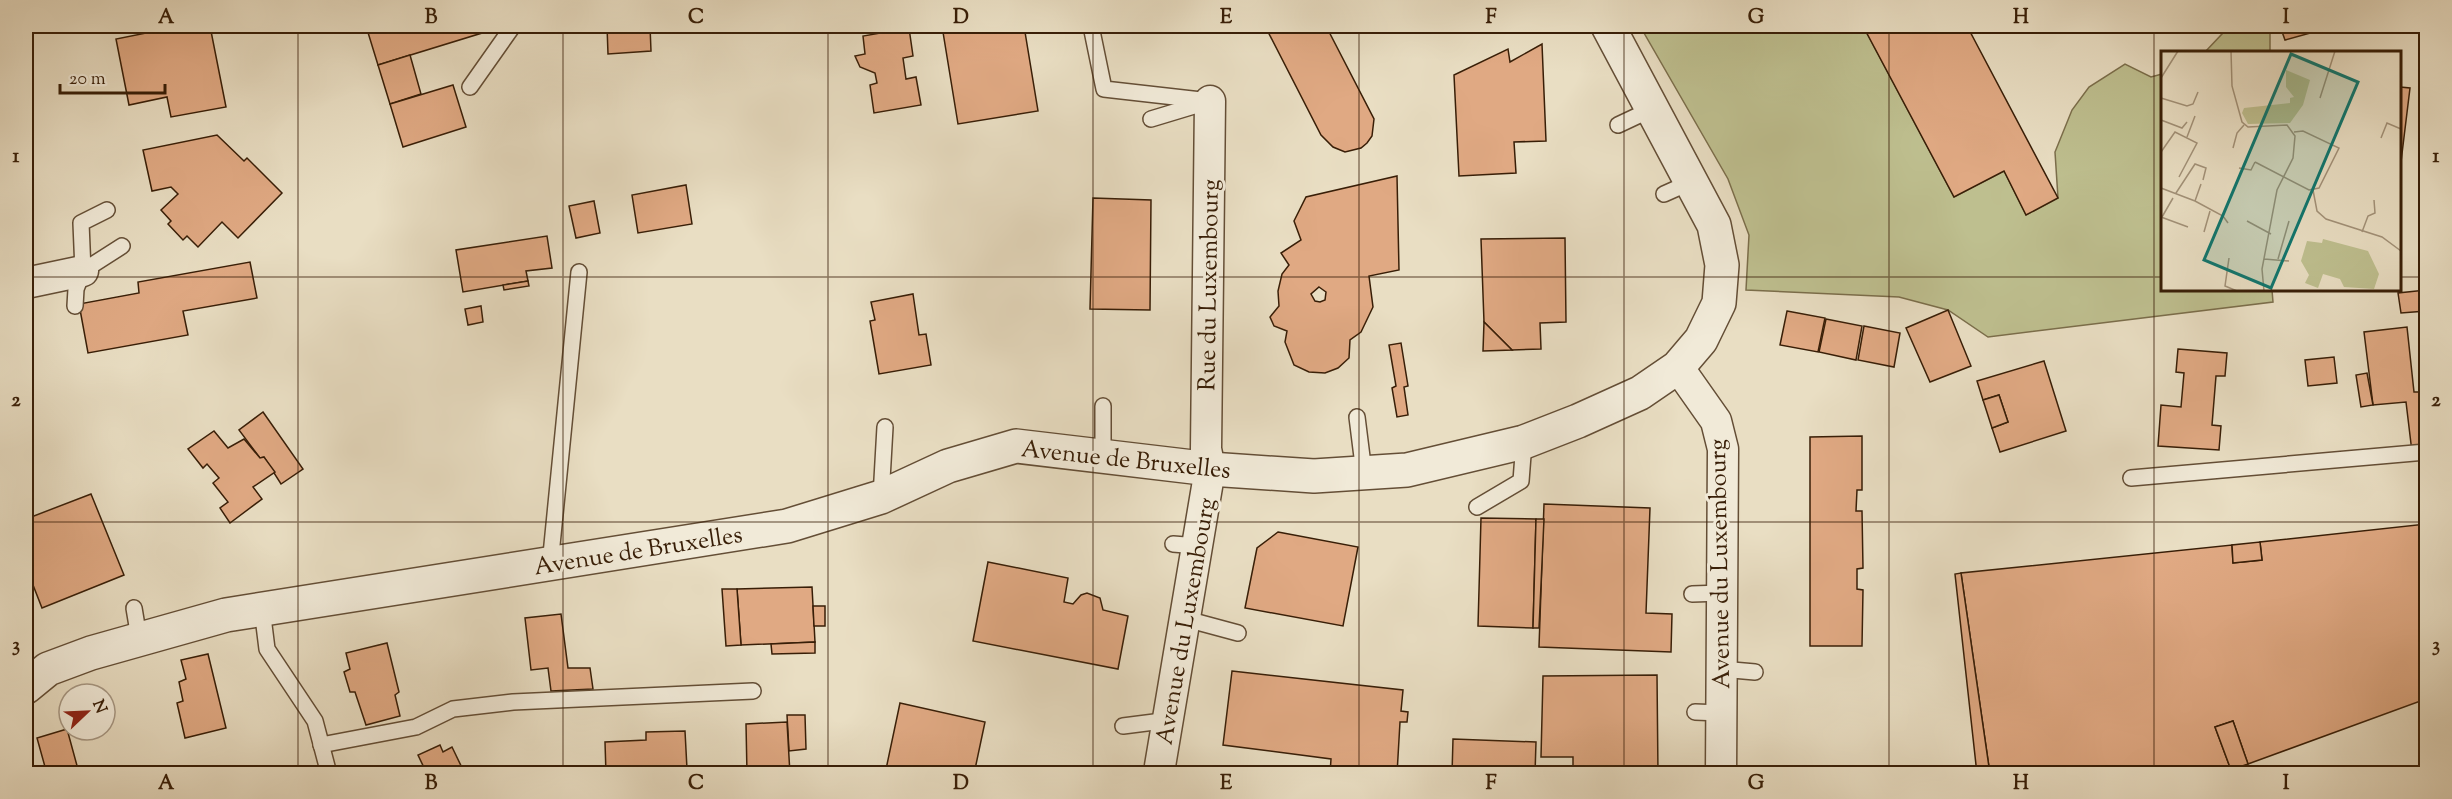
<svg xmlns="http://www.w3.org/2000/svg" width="2452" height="799" font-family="'Sorts Mill Goudy',serif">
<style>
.green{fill:#bebf8f;stroke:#7b6e4b;stroke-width:1.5}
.building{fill:#e0a983;stroke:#381e07;stroke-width:1.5;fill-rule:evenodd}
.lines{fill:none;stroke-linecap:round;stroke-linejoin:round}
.service-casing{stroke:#644e36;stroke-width:18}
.minor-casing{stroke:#644e36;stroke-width:33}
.tertiary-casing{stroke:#644e36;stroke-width:36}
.service{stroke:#f1ead8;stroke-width:15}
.minor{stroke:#f1ead8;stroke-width:30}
.tertiary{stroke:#f1ead8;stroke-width:33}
.grid{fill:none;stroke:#381e07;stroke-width:1.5;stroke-opacity:0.55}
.labels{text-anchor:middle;stroke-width:6;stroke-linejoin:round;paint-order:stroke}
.street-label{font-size:24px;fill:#381e07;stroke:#f1ead8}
.inset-road{fill:none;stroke:#a29178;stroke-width:1.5}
.view{fill:#0f766e;fill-opacity:0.15;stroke:#0f766e;stroke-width:3}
.inset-edge{fill:none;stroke:#381e07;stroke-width:3}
.neatline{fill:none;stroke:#381e07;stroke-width:2}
.grid-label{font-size:20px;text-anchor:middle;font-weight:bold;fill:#381e07}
</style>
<rect width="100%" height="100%" fill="#e9dec3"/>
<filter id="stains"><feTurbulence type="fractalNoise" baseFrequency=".00333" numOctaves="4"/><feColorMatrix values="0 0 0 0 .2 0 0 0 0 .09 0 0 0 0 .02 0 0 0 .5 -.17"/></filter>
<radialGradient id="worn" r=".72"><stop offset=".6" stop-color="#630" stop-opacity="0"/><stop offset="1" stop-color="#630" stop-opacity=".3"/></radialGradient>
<g class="green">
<path d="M1640,26H1863L1954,197L2004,171L2026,215L2058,198L2055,152L2072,110L2089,87L2125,64L2151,77L2162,74V290H2272L2273,302L1988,337L1948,310L1899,297L1746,290L1749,235L1728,179Z"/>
<path d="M2242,26H2270V52H2205L2223,33Z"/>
</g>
<g class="building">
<path d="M181,26H210L226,107L171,117L167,97L129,105L116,39Z"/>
<path d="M366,26H486L482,33L378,65Z"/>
<path d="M607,26H650L651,51L608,54Z"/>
<path d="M942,26H1024L1038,111L958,124Z"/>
<path d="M1265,26H1326L1374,119L1372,136L1367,143L1361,148L1345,152L1333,147L1321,135Z"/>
<path d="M1863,26H1967L2058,198L2026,215L2004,171L1954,197Z"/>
<path d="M2280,26H2312L2314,32L2285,40Z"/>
<path d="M909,28L913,56L903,58L906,79L916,77L921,105L874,113L870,85L877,83L875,73L860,67L855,56L865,54L863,36Z"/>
<path d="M1542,44L1546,141L1514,142L1516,173L1459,176L1454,75L1508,49L1510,62Z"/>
<path d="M410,55L421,94L390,104L378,65Z"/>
<path d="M453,85L466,127L403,147L390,104Z"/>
<path d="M2400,87L2410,88L2400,170Z"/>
<path d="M217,135L244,161L247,158L282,193L238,238L222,222L198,247L187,236L183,240L168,224L171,221L161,210L178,194L171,187L152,191L143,150Z"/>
<path d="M1397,176L1399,270L1369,276L1373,307L1361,332L1350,340L1349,358L1338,368L1325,373L1309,372L1294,365L1285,342L1287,331L1274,326L1270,317L1279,306L1278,291L1282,274L1289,265L1281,253L1301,240L1294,221L1306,197ZM1319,287L1326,292L1325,300L1320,302L1315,301L1311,294Z"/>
<path d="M686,185L692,224L638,233L632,195Z"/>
<path d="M1093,198L1151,200L1150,310L1090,309Z"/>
<path d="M594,201L600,233L576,238L569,206Z"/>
<path d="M547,236L552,268L526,271L528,281L463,292L456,250Z"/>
<path d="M1565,238L1566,322L1540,323L1541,349L1512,350L1484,322L1481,239Z"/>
<path d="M250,262L257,298L183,311L188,335L88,353L79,304L139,293L138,282Z"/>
<path d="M528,281L529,286L504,290L503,285Z"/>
<path d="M2426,290V311L2401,313L2398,293Z"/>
<path d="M913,294L919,335L926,334L931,365L879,374L870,321L875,320L871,302Z"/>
<path d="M481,306L483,322L468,325L465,309Z"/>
<path d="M1948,310L1971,366L1930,382L1906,328Z"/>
<path d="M1787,311L1825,318L1818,352L1780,345Z"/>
<path d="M1826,319L1862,326L1856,360L1819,352Z"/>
<path d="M1484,322L1512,350L1483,351Z"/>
<path d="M1864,326L1900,333L1894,367L1858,360Z"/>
<path d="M2407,327L2414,392H2426V451L2412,452L2406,402L2373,405L2364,332Z"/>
<path d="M1401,343L1408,386L1404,387L1408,415L1397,417L1392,388L1396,386L1389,345Z"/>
<path d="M2178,349L2227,353L2225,376H2216L2212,425L2221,426L2219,450L2158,446L2161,405L2181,407L2184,373L2176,372Z"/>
<path d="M2334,357L2337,383L2308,386L2305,360Z"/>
<path d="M2044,361L2066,431L2000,452L1992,428L2008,422L1999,395L1983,400L1977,381Z"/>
<path d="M2367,373L2373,405L2361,407L2356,375Z"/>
<path d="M1999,395L2008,422L1992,428L1983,400Z"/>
<path d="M263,412L303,469L281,484L264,457L260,458L239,430Z"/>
<path d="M214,431L228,448L244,439L260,458L264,457L275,472L253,487L262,499L230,523L220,508L228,502L213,483L219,478L207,464L203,468L188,449Z"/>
<path d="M1862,436V490H1857L1856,511H1862L1863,568L1857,569V589L1863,590L1862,646H1810V437Z"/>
<path d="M91,494L124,575L42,608L26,567V519Z"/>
<path d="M1544,504L1650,508L1646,613L1672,614L1671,652L1539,647Z"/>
<path d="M1481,518L1536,519L1533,628L1478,626Z"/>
<path d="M1536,519H1544L1539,628H1533Z"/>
<path d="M2426,524V699L2248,764L2233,721L2215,727L2231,770L2222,774H1990L1961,573L2232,545L2233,563L2262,560L2260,542Z"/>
<path d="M1278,532L1358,547L1343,626L1245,608L1257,548Z"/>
<path d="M2260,542L2262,560L2233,563L2232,545Z"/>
<path d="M988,562L1068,578L1064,602L1073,604L1081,595L1087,593L1100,598L1103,610L1128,616L1118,669L973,641Z"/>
<path d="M1961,573L1990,774H1977L1955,574Z"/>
<path d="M812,587L815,642L741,645L737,589Z"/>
<path d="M722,589H737L741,645L726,646Z"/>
<path d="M813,606H825V626H814Z"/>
<path d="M561,614L568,668H590L593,689L551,691L548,668L531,670L525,618Z"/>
<path d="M815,642V653L772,654L771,644Z"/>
<path d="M387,643L399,692L395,695L400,716L366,725L355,692H350L344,672L350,669L346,653Z"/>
<path d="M208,654L226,728L185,738L177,703L183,701L179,682L186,679L181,660Z"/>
<path d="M1232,671L1403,690L1401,711L1408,712L1407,722H1400L1397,774H1330L1331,759L1223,745Z"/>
<path d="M1657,675L1658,774H1573V757H1541L1543,676Z"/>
<path d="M900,703L985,722L974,774H885Z"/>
<path d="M787,715H805L806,749L789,751Z"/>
<path d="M2233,721L2248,764L2231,770L2215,727Z"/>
<path d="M787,722L790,774H747L746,724Z"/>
<path d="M67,729L79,773L47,774L37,738Z"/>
<path d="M685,731L687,769L647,771V774H606L605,742L646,740V732Z"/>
<path d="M1453,739L1536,742L1535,774H1452Z"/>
<path d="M440,745L443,752L452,747L465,774H427L418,755Z"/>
<path d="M126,766L128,774L92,773Z"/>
</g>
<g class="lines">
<g class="service-casing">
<g id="service">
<path d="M1091,26L1104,89L1210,101"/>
<path d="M470,87L513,26"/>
<path d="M1151,119L1204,103"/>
<path d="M1618,125L1652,109"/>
<path d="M1664,194L1691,182"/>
<path d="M83,271L122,246"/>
<path d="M75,306L76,289L83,271L81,223L107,210"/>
<path d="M1357,417L1364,473"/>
<path d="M1103,455V406"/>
<path d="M2131,478L2426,452"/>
<path d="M881,497L885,427"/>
<path d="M1477,507L1521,481L1524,442"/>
<path d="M1173,544L1198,546"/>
<path d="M550,565L579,272"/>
<path d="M1692,594L1722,593"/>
<path d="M134,608L139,638"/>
<path d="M262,609L267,649L315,721L329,774"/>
<path d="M1186,619L1238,633"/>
<path d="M1721,669L1755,672"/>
<path d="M1695,712L1721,713"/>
<path d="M1123,726L1170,720"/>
<path d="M321,745L416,727L453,709L513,702L753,691"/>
</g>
</g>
<g class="minor-casing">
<g id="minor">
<path d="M26,283L83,271"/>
<path d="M1678,367L1716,421L1723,449L1721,774"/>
<path d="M1162,774L1160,766L1210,469L1206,449L1210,101"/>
</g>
</g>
<g class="tertiary-casing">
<path id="tertiary" d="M26,687L48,669L91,653L226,615L787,526L881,497L948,466L1016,446L1210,469L1314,476L1407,470L1524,442L1578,421L1640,393L1678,367L1701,340L1719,303L1722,265L1714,225L1608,26"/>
</g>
<use href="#service" class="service"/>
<use href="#minor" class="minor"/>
<use href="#tertiary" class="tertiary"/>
</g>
<path class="grid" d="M298,26V774M563,26V774M828,26V774M1093,26V774M1359,26V774M1624,26V774M1889,26V774M2154,26V774M26,277H2162M2400,277H2426M26,522H2426"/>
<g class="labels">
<g class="street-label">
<text transform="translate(1208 285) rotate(-89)" y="8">Rue du Luxembourg</text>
<text transform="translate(1126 459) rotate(6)" y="8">Avenue de Bruxelles</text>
<text transform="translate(638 550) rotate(-9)" y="8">Avenue de Bruxelles</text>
<text transform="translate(1719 564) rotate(-91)" y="8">Avenue du Luxembourg</text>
<text transform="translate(1185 621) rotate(-80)" y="8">Avenue du Luxembourg</text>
</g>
</g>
<g transform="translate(2161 51)">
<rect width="240" height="240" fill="#e9dec3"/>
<path d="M125,19L149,29L142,54L129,72L87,73L81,62L83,57L129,52V47L133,46L125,36ZM162,188L207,200L218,223L213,238L183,236L179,228L162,223L157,237L144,232L148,224L140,210L146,190L161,192Z" fill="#bebf8f"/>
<path class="inset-road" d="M70,0L71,35L81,71L87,76L126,74L134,85L132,107L116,139L101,218L103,240M0,27L17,0M0,47L26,55L32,53L37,41M159,47L174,0M0,69L21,77L26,71M26,86L34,65M220,87L226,72L240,78M72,97L76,82L83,74M0,101L14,81L36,92L18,126M94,111L148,139L158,137L178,97L142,80L133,81M78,117L90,119L94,111M0,137L34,150L62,165L67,172M152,139L156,160L165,168L221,186L240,200M15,142L34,113L45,117L42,129M34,150L40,133M0,166L27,176M1,166L12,147M86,170L110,183M43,181L49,160M201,181L207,165L214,162L213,149M68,207L64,235L76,240M103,208L128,210M117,208L128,170"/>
<path class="view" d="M130,3L197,31L110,237L43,209Z"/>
<rect width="240" height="240" class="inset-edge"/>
</g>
<rect width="2452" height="799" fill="none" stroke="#e9dec3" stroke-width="66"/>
<g transform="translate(87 712) rotate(67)"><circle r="28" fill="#f1ead8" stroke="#a79884" stroke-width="1.5"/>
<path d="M0-4.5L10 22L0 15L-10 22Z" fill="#8f2418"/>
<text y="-9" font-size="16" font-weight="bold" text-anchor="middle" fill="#381e07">N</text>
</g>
<path d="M60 84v9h105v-9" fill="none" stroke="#381e07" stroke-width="3"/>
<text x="69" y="84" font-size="18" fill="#381e07" stroke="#f1ead8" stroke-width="4.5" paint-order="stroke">20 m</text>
<rect x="33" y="33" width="2386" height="733" class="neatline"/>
<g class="grid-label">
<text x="166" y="23">A</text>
<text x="431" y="23">B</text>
<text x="696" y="23">C</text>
<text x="961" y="23">D</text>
<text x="1226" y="23">E</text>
<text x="1491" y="23">F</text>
<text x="1756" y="23">G</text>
<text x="2021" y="23">H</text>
<text x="2286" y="23">I</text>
<text x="16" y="162">1</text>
<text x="2436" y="162">1</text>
<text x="16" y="406">2</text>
<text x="2436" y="406">2</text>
<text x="16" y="651">3</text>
<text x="2436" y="651">3</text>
<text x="166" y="789">A</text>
<text x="431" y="789">B</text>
<text x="696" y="789">C</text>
<text x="961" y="789">D</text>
<text x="1226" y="789">E</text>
<text x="1491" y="789">F</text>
<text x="1756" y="789">G</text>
<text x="2021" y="789">H</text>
<text x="2286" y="789">I</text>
</g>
<rect width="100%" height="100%" filter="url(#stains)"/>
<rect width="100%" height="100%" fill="url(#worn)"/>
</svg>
